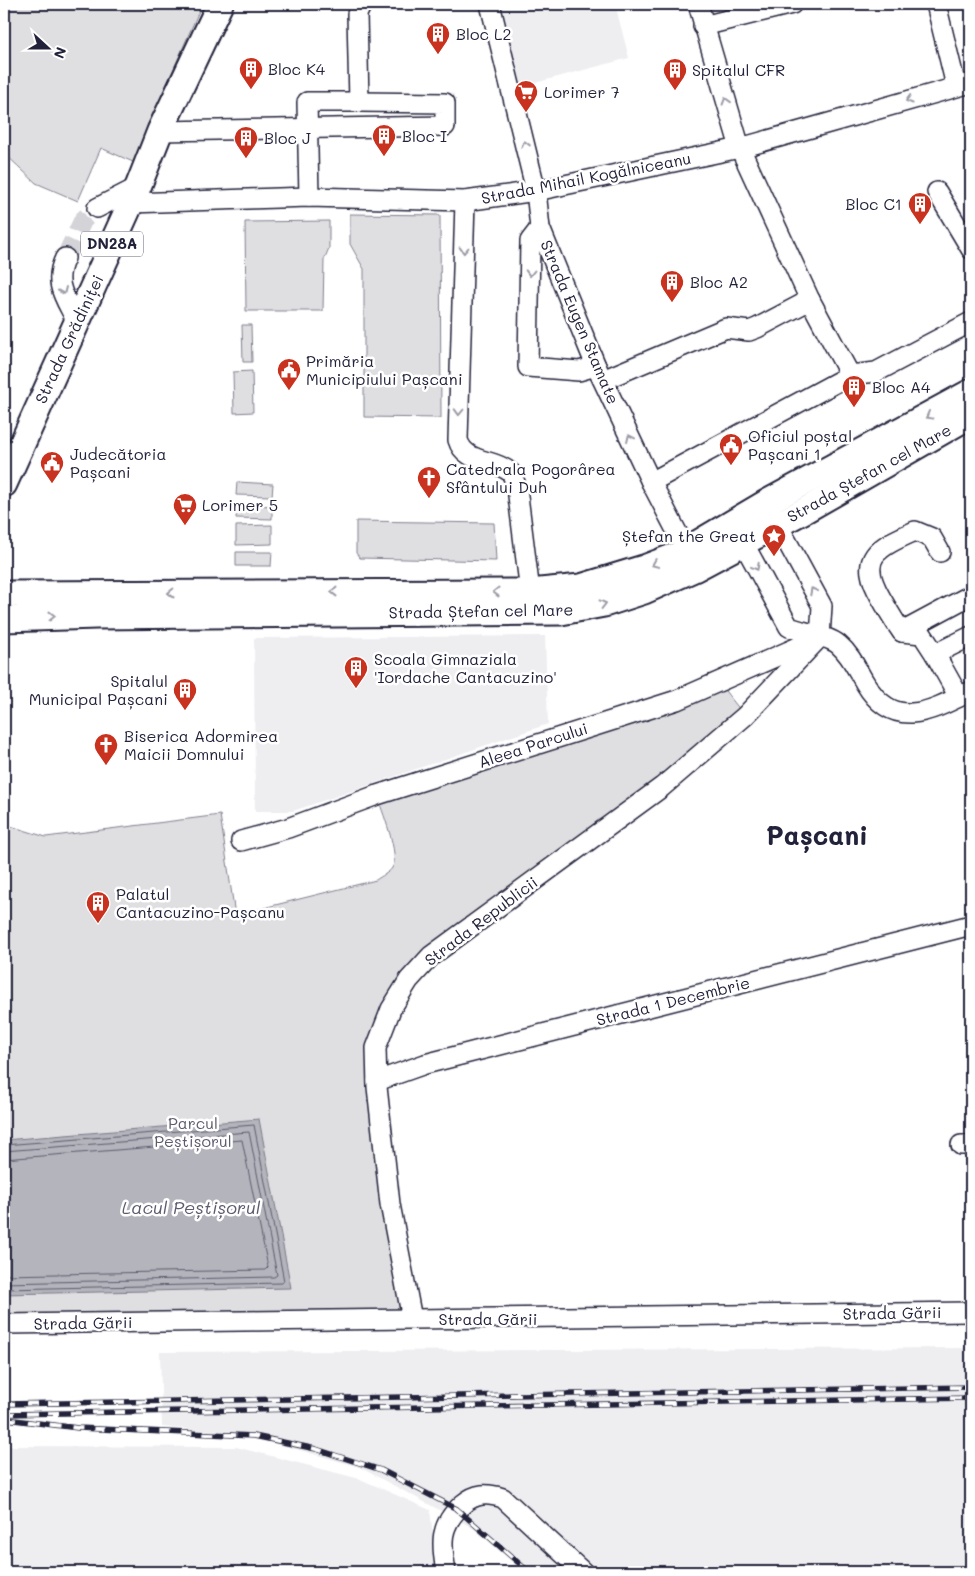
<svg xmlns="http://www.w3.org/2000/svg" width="975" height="1576" font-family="Mali,sans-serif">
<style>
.built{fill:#eeeef1}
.green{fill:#dfdfe2;stroke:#80808e}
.water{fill:#b4b4bc;stroke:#7a7a88}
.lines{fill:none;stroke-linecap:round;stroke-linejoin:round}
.shore{stroke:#5c5c6f;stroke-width:1}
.minor-tunnel{stroke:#d3d3d8;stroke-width:19;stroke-dasharray:19 9;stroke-linecap:butt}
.minor-casing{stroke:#22223b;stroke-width:22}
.major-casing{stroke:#22223b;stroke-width:29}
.minor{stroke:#fff;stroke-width:19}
.major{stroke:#fff;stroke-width:25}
.rail-casing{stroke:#22223b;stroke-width:5.5}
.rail{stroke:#fff;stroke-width:4;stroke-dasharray:11;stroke-linecap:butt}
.oneway{stroke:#9c9ca7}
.labels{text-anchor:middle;stroke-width:5;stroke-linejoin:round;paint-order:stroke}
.shield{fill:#fff;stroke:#646476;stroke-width:1}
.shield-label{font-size:15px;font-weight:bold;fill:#22223b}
.poi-label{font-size:16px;fill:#22223b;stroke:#fff;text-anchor:start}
.street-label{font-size:16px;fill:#22223b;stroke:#fff}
.park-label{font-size:16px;fill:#5b5b6d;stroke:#fff}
.water-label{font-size:18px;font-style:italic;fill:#5c5c6f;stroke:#fff}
.town-label{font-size:26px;font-weight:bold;fill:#22223b;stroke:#fff}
</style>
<rect width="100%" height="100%" fill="#fff"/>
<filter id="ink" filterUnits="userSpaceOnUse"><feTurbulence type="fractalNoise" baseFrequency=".02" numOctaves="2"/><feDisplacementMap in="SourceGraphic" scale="10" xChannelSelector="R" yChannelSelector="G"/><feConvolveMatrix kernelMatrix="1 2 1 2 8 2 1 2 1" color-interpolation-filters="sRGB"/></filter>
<g filter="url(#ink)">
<g class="built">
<path d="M494,4H615L629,58L516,88Z"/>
<path d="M545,636L548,724L293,811H255L254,638Z"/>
<path d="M971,1348V1572H524L473,1528L359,1467L243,1434L162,1427L160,1352Z"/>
<path d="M4,1446L236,1447L360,1479L430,1510L437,1572H4Z"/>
</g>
<g class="green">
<path d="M4,4H202L133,162L101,148L78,201L36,183L4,153Z"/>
<path d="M350,214L440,215L441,418L364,417V269L350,244Z"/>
<path d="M329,221V248L324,260L323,311H246L245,222Z"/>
<path d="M242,325H251L252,362H243Z"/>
<path d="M252,371L253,412L234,413L233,372Z"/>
<path d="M237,482L273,484L272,496L236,495Z"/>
<path d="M237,504L272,506V519L236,518Z"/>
<path d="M356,521L494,523L496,561L360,558L356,553Z"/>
<path d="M272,525V544L236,545V526Z"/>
<path d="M236,552H272L271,566H236Z"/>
<path d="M718,682L745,716L431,956L376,1048L412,1319L4,1324V824L46,837L220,815L235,915L376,880C381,876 389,873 392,868C401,856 381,809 377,795Z"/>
</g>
<path class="water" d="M259,1119L291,1288L4,1294V1140Z"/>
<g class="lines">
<g class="shore">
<path d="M4,1145L254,1125L284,1281L282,1283L4,1289"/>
<path d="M4,1151L249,1132L277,1275L274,1277L4,1283"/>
<path d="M4,1159L242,1140L268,1267L265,1270L4,1275"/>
</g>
<path class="minor-tunnel" d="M65,258L83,220L97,208"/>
<g class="minor-casing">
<g id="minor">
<path d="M490,4L536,191L540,228L596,366L651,482L692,561"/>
<path d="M698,4L740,148L810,300L850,375"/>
<path d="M936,4L956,86"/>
<path d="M703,26L792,4"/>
<path d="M160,131L445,126V103L359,102"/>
<path d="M937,192L971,249"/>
<path d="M309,197L307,102H359L357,14L362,4"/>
<path d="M465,201L458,440C465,464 495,458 511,473C514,477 515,484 517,488L530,592"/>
<path d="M131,203L309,197L465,201L536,191L740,148L971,83"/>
<path d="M97,208L138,187"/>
<path d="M540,228L530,241L528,367L579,371L596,366"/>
<path d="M65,258C52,284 66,299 77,322"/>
<path d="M603,380L726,328L749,331L757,328L810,300"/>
<path d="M651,482L850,375L876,372L971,322"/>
<path d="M772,514L822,606L820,637"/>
<path d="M738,533L789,627C803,632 829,636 839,645C851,655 857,670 865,683C894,732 931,711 971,691"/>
<path d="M940,552L932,538L915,531C877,548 857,557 881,598C888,610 894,621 902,632L971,595"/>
<path d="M902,632L922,634L935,654L971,636"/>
<path d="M935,654L959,697"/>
<path d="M241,841L288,828L377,795L677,700L814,640"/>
<path d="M377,1081L425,1064L971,925"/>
<path d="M961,1145H971"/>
<path d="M412,1319L390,1204L377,1087L376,1048L391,1009L409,980L431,956L662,787L745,716L820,637"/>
<path d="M4,1324L971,1312"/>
<path d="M446,1572C441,1543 439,1525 463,1504C476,1493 487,1493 503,1498L583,1572"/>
</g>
</g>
<g class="major-casing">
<g id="major">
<path d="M4,484L138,187L160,131L220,4"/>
<path d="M4,594L530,592L581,587L644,568L678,555L766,503L971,392"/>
<path d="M4,619L96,616L561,612L604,604L644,591L696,568L807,509L971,415"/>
</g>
</g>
<use href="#minor" class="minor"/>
<use href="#major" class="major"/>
<g class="rail-casing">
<g id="rail">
<path d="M4,1404L971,1387"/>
<path d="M4,1414L971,1398"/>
<path d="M6,1419L78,1428L254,1436L316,1449L381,1470L457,1509L529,1572"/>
</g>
</g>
<use href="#rail" class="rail"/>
</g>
<defs><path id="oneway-chevron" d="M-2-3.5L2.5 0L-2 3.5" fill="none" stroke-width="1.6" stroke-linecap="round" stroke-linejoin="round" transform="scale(1.25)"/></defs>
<g class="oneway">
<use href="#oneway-chevron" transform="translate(909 100) rotate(164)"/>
<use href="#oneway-chevron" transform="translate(726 101) rotate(-107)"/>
<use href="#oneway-chevron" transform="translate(525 144) rotate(-104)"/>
<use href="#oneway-chevron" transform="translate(464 250) rotate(92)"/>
<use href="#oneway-chevron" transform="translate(530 273) rotate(91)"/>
<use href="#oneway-chevron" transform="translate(63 291) rotate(66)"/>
<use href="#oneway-chevron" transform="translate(459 412) rotate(92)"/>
<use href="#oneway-chevron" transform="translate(929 416) rotate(151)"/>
<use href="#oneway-chevron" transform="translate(630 438) rotate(-115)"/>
<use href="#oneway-chevron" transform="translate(655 564) rotate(158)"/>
<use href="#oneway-chevron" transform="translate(756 567) rotate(62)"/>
<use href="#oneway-chevron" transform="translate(813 591) rotate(-118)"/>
<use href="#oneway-chevron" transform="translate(334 592) rotate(180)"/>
<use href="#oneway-chevron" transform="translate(496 592) rotate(180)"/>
<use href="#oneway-chevron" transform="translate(171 593) rotate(179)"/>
<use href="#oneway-chevron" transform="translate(603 604) rotate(-14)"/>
<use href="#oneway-chevron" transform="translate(52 616) rotate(-1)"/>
</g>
</g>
<defs>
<g id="building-pin" transform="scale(1.25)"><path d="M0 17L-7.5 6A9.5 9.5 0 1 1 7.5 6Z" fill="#c8321e" stroke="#fff"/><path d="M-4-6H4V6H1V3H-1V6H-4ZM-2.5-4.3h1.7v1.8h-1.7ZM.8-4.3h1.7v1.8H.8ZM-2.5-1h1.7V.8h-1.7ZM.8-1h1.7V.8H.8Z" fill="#fff"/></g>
<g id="supermarket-pin" transform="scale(1.25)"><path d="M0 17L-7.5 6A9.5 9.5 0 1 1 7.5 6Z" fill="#c8321e" stroke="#fff"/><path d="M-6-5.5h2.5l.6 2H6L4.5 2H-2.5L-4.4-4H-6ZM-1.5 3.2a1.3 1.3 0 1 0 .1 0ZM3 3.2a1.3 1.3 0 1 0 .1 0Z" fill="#fff"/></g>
<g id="civic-pin" transform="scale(1.25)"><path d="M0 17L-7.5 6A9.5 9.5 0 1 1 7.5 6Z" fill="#c8321e" stroke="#fff"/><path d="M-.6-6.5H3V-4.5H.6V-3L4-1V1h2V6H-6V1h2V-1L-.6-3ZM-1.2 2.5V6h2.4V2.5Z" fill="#fff"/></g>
<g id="church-pin" transform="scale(1.25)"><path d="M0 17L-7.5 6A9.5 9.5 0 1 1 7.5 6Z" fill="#c8321e" stroke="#fff"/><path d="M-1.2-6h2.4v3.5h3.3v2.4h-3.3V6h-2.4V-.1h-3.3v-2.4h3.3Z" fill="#fff"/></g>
<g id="sight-pin" transform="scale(1.25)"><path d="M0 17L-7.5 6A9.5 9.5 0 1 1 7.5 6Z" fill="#c8321e" stroke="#fff"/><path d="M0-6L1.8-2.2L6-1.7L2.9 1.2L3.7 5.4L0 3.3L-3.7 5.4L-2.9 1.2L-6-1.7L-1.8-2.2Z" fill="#fff"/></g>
</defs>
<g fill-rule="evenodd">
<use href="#building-pin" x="438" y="34"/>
<use href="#building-pin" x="251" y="69"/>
<use href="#building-pin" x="675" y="70"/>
<use href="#supermarket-pin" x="526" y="92"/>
<use href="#building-pin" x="384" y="136"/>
<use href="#building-pin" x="246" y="138"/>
<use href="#building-pin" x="920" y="204"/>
<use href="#building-pin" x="672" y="282"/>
<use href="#civic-pin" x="289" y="370"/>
<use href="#building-pin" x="854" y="387"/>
<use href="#civic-pin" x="731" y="445"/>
<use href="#civic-pin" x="52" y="463"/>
<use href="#church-pin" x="429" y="478"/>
<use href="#supermarket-pin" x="185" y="505"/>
<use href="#sight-pin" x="774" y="536"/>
<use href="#building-pin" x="356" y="668"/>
<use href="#building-pin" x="185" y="690"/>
<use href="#church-pin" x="106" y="745"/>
<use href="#building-pin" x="98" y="903"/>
</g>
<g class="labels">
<rect class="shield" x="81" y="231.5" width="62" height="25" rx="4"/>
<g class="shield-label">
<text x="112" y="249">DN28A</text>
</g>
<g class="poi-label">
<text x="456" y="40">Bloc L2</text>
<text x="268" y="75">Bloc K4</text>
<text x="692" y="76">Spitalul CFR</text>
<text x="544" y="98">Lorimer 7</text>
<text x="402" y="142">Bloc I</text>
<text x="264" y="144">Bloc J</text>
<text x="902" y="210" text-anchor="end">Bloc C1</text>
<text x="690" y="288">Bloc A2</text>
<text x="306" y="367">Primăria<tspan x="306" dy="18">Municipiului Pașcani</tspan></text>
<text x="872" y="393">Bloc A4</text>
<text x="748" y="442">Oficiul poștal<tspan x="748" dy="18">Pașcani 1</tspan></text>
<text x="70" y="460">Judecătoria<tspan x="70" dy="18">Pașcani</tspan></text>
<text x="446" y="475">Catedrala Pogorârea<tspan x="446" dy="18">Sfântului Duh</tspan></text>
<text x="202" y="511">Lorimer 5</text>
<text x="756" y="542" text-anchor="end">Ștefan the Great</text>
<text x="374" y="665">Scoala Gimnaziala<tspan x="374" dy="18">'Iordache Cantacuzino'</tspan></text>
<text x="168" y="687" text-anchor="end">Spitalul<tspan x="168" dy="18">Municipal Pașcani</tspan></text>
<text x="124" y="742">Biserica Adormirea<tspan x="124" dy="18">Maicii Domnului</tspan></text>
<text x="116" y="900">Palatul<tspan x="116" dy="18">Cantacuzino-Pașcanu</tspan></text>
</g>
<g class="street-label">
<text transform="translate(586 178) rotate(-11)" y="6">Strada Mihail Kogălniceanu</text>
<text transform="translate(580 322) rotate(67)" y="6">Strada Eugen Stamate</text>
<text transform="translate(69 339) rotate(-65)" y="6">Strada Grădiniței</text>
<text transform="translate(869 473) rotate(-29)" y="6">Strada Ștefan cel Mare</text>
<text transform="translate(481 611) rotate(-1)" y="6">Strada Ștefan cel Mare</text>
<text transform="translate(533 745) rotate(-18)" y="6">Aleea Parcului</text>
<text transform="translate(481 921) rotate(-37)" y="6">Strada Republicii</text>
<text transform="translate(673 1001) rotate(-14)" y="6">Strada 1 Decembrie</text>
<text transform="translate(892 1313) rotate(-1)" y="6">Strada Gării</text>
<text x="488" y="1325">Strada Gării</text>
<text transform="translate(83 1323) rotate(-1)" y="6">Strada Gării</text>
</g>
<g class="park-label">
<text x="193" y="1129">Parcul<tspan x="193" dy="18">Peștișorul</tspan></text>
</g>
<g class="water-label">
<text x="191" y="1214">Lacul Peștișorul</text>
</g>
<g class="town-label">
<text x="817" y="845">Pașcani</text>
</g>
</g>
<rect width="975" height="1576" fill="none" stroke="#fff" stroke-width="20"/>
<rect x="10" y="10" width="955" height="1556" fill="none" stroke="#22223b" stroke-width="2" filter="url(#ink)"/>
<g transform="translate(48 48) rotate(111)" stroke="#ffffff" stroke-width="4" paint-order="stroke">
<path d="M0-4L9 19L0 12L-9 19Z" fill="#22223b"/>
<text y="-8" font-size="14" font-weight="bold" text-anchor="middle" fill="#22223b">N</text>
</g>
</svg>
